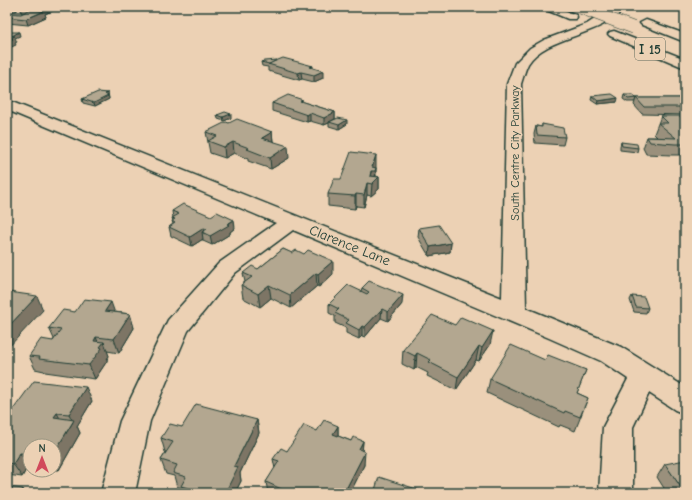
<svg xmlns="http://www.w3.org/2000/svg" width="692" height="500" font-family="'Comic Neue',sans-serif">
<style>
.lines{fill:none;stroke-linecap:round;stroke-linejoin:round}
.minor-casing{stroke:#1f3d34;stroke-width:3}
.highway-casing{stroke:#1f3d34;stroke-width:3}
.minor{fill:#ecd1b4;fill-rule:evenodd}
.highway{fill:#ecd1b4;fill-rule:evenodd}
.highway-bridge-casing{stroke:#1f3d34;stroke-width:13;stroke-linecap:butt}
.highway-bridge{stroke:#ecd1b4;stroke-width:12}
.wall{fill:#9a907c;stroke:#1f3d34}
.shaded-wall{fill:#7d7565;stroke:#1f3d34}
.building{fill:#b3a790;stroke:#1f3d34}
.labels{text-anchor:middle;stroke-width:3;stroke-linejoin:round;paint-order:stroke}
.far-street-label{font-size:12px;fill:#1f3d34;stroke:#ecd1b4}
.shield{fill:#ecd1b4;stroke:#5c695a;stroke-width:1}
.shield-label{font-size:13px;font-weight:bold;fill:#1f3d34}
.street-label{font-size:14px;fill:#1f3d34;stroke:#ecd1b4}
</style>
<rect width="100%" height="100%" fill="#ecd1b4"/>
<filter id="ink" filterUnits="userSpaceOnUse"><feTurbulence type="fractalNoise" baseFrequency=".025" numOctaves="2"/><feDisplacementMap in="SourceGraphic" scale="8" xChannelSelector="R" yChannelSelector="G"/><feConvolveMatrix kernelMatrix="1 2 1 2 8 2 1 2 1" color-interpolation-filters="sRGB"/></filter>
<g filter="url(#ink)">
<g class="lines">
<g class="minor-casing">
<g id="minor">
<path d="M7,7H17V8L16,10L7,11Z"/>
<path d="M613,7H625C603,37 546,35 528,64C525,70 523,78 521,84L526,308L621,347L685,387V414L675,410L649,393L633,427V493H599L603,427L628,379L601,361L549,338L293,230L235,273L188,331L150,421L135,493H101L120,421L168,320L219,263L276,223L7,110V100L502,298L507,84L515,63L530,48L544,40L587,24Z"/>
</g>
</g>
<g class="highway-casing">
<g id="highway">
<path d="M543,7H557L576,15L577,17L576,19H568L544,9Z"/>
<path d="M646,20L685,34V42L642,25L640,23Z"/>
<path d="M614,31L685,59V68L610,36L608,34L610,32Z"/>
</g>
</g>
<use href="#minor" class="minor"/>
<use href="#highway" class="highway"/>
<g class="highway-bridge-casing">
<path id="highway-bridge" d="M581,8L634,28"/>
</g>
<use href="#highway-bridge" class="highway-bridge"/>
</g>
<g class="wall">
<path d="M20,7L59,8L45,14L46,17L28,25L7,23V13L21,14L22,13Z"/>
<path d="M261,62L313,66V68L323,78L314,82L302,79L299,80L268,71V67L262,66Z"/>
<path d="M108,93L109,99L95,106L83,103L82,99Z"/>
<path d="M624,95L636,98L635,102H627L623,99Z"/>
<path d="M592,96L617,102L597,104L591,100Z"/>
<path d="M636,98H685V115L642,114L634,105Z"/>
<path d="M303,102L335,112V119L347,124L339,129L329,126V123L324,125L310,121L307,122L272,111V103Z"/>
<path d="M217,115L231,118L224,121L218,119Z"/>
<path d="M661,116L685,117V155H671L646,154L643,148L647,137H657L654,134Z"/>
<path d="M229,123L272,132L273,141L289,158L271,169L248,161V159L234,153L225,158L210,153L206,132Z"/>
<path d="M542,124L565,137L563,145L535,143L534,134L536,126L542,127Z"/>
<path d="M621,142L638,148L637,152L620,150V146Z"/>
<path d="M376,167V176L379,177V189L371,196L367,195L364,207L356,206L355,209L328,206V194L341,179Z"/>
<path d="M172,211L235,228L230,232V234L212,245L203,241V239L192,246L171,236L169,227L173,224L172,221H173L172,218H173Z"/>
<path d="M419,228L451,243L450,252L429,256L418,237Z"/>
<path d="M283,249L333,274L319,287L317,286L291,308L271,298L260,307L243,298L241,285L245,282L243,273L258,269Z"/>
<path d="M362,288L402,304L388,321L381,318L365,337L362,336L359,339L346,333V328L335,323V316L329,313V304L361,291Z"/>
<path d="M632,296L648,308L646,313L634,312L630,300Z"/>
<path d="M75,312H115L130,314L134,328L119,353L107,351L109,356L107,359V361L95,379L45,372L44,371L35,369L29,356L53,341L54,339L49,328Z"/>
<path d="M490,345L479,361L476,360L456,390L427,376L428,373L416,367L414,370L402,364L403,350Z"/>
<path d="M545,360L586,370L577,393L588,398L575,431L560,425L559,427L487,393L490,379Z"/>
<path d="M92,401L77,426L80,433L59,470H54V446H30V466H28L22,477L7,475V418Z"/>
<path d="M257,420L259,433L240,473L241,481L235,493H184L182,488L177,487L174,476L166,474L161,460L166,452H165L161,438L182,427Z"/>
<path d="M338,426V436L351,441H363L362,451L364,465L350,493H268L266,482L275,469L273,459L287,451L317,431Z"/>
<path d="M665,464L685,493H667L657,477Z"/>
</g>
<g class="shaded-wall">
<path d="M46,7H58L59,8L45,14L46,17L28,25L26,19L43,12L42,9Z"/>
<path d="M19,32L20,36L15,38L17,42L15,43L16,45L7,49V41L9,37Z"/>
<path d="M323,71V78L314,82V75Z"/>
<path d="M301,72L302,79L299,80L298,73Z"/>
<path d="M108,93L109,99L95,106L94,103L105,94Z"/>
<path d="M618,98L617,102L597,104L598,101Z"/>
<path d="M335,112V119L329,122V123L324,125V118Z"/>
<path d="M310,113V121L307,122V115Z"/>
<path d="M231,114V118L224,121L223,117Z"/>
<path d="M347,120V124L339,129V125Z"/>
<path d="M272,132L273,143L262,138Z"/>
<path d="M233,142L234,153L225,158L224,147Z"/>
<path d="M288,146L289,158L271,169L270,158Z"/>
<path d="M376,155V167L374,171L376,168L375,180L379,177V189L371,196L372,184L370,176Z"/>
<path d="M367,183V195L364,207V195Z"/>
<path d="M356,194V206L355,209V196Z"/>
<path d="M234,220L235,228L230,232V234L212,245L210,236Z"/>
<path d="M204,228L205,234L202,232L203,239L192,246L190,237Z"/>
<path d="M451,243L450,252L429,256L430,247Z"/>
<path d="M333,261V274L319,287L318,274Z"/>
<path d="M316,273L317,286L291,308L290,295Z"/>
<path d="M269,285L271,298L260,307L258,294Z"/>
<path d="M403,295L402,304L388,321V312Z"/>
<path d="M37,296L43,310L7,349V328Z"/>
<path d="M111,302L116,316L105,311Z"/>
<path d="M382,309L381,318L365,337V327Z"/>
<path d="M130,314L134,328L119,353L114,339Z"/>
<path d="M362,326V336L359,339V330Z"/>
<path d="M493,331L490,345L479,361L482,348Z"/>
<path d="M96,337L101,349L100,347L104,342L109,356L107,359V361L95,379L89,365L94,341Z"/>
<path d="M479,346L476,360L456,390L458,377Z"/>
<path d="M417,353L416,367L414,370L415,356Z"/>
<path d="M86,387L92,401L77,426L80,433L59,470L54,461V453L73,422L69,414Z"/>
<path d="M57,413L64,426L54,417Z"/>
<path d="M257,420L259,433L240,473L241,481L235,493H225L234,466Z"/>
<path d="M338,426V440L333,434Z"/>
<path d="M363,441L362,455L359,449Z"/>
<path d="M365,452L364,465L350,493H344Z"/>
<path d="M20,453L28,466L22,477L13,464Z"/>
<path d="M23,489L25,493H21Z"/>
</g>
<g class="building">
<path d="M20,7H46L42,9Z"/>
<path d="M29,10L44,11L26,19L7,17V13L21,14Z"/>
<path d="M7,32H19L12,36L7,35Z"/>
<path d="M7,35L15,36L10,38L13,39L7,41Z"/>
<path d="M283,58L313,66L310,67L323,71L314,75L301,72L298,73L268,64Z"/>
<path d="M277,60L269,64L261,62L264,61Z"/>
<path d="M98,92L108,93L105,94L108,96L94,103L82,99Z"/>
<path d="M612,94L618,98L598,101L592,96Z"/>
<path d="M288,95L303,100L300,101L335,112L324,118L310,113L307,115L272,103Z"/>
<path d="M624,95H632L636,98L628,99Z"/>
<path d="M636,98H685V107H644Z"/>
<path d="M225,112L231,114L223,117L217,115Z"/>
<path d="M661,116H684L685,117V144H675L650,142L647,137L676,138L658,123H668Z"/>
<path d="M338,118L347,120L339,125L329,122Z"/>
<path d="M237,119L272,132L262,138L288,146L270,158L247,149L249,148L233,142L224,147L208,141L217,136L206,132L226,122L229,123Z"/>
<path d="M542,124L563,128L565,137L537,135L536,126L542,127Z"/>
<path d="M621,142L637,144L638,148L622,146Z"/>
<path d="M351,152L376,155L372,167L376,168L375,171H371L370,176L379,177L372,184L367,183L364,195L356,194L355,196L328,194L334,179H341Z"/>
<path d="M183,204L211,216L217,212L234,220L227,224L229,225L210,236L202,232L207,229L204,228L190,237L169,227L175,223L172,221L175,219L172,218L179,214L172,211Z"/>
<path d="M439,225L451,243L430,247L419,228Z"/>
<path d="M283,249L292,253L296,250L304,254L308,250L333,261L318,274L316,273L290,295L269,285L258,294L241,285L252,277L243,273L252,266L258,269Z"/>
<path d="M369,281L403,295L388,312L382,309L365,327L362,326L359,330L346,323L349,320L335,313L339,309L329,304L348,285L367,294L369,292L362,288Z"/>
<path d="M9,292L37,296L7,328V294Z"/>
<path d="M632,296L644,297L648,308L636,307Z"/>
<path d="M84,299L111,302L105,311L130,314L114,339L96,337L94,341L104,342L100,347L102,348L89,365L39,359L40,357L29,356L41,339L53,341L61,330L49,328L63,310L75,312Z"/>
<path d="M432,315L455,325L461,317L493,331L482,348L479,346L458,377L429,362L431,360L417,353L415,356L403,350Z"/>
<path d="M511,345L545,360L548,355L586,370L577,393L588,398L580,417L565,411L564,413L490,379Z"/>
<path d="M34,381L86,387L69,414L57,413L54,417L74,420L54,453V446H30V454L20,453L13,464L7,463V418Z"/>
<path d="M196,404L257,420L234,466L238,467L225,493H205L181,486L186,477L173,473L177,465L161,460L173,442L161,438L170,424L182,427Z"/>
<path d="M324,420L338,426L333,434L351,441L353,437L363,441L359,449L365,452L344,493H290L266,482L279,461L273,459L281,448L287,451L304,425L317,431Z"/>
<path d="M685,460V493L665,464Z"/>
<path d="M379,477L429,493H374Z"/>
<path d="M7,487L23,489L21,493H7Z"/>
</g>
</g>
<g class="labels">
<g class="far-street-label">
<text transform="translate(515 153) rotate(-90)" y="4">South Centre City Parkway</text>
</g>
<rect class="shield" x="635" y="38" width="30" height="22" rx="3"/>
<g class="shield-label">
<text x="650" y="54">I 15</text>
</g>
<g class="street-label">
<text transform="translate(350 245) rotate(22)" y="5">Clarence Lane</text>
</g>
</g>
<rect width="692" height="500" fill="none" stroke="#ecd1b4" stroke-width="24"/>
<rect x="12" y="12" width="668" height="476" fill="none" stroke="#1f3d34" stroke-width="1.5" filter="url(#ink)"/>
<g transform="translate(42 458)"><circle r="19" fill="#ecd1b4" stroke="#9a9681"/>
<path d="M0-3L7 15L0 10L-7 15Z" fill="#d1495b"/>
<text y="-6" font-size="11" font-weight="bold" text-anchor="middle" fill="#1f3d34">N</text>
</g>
</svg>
